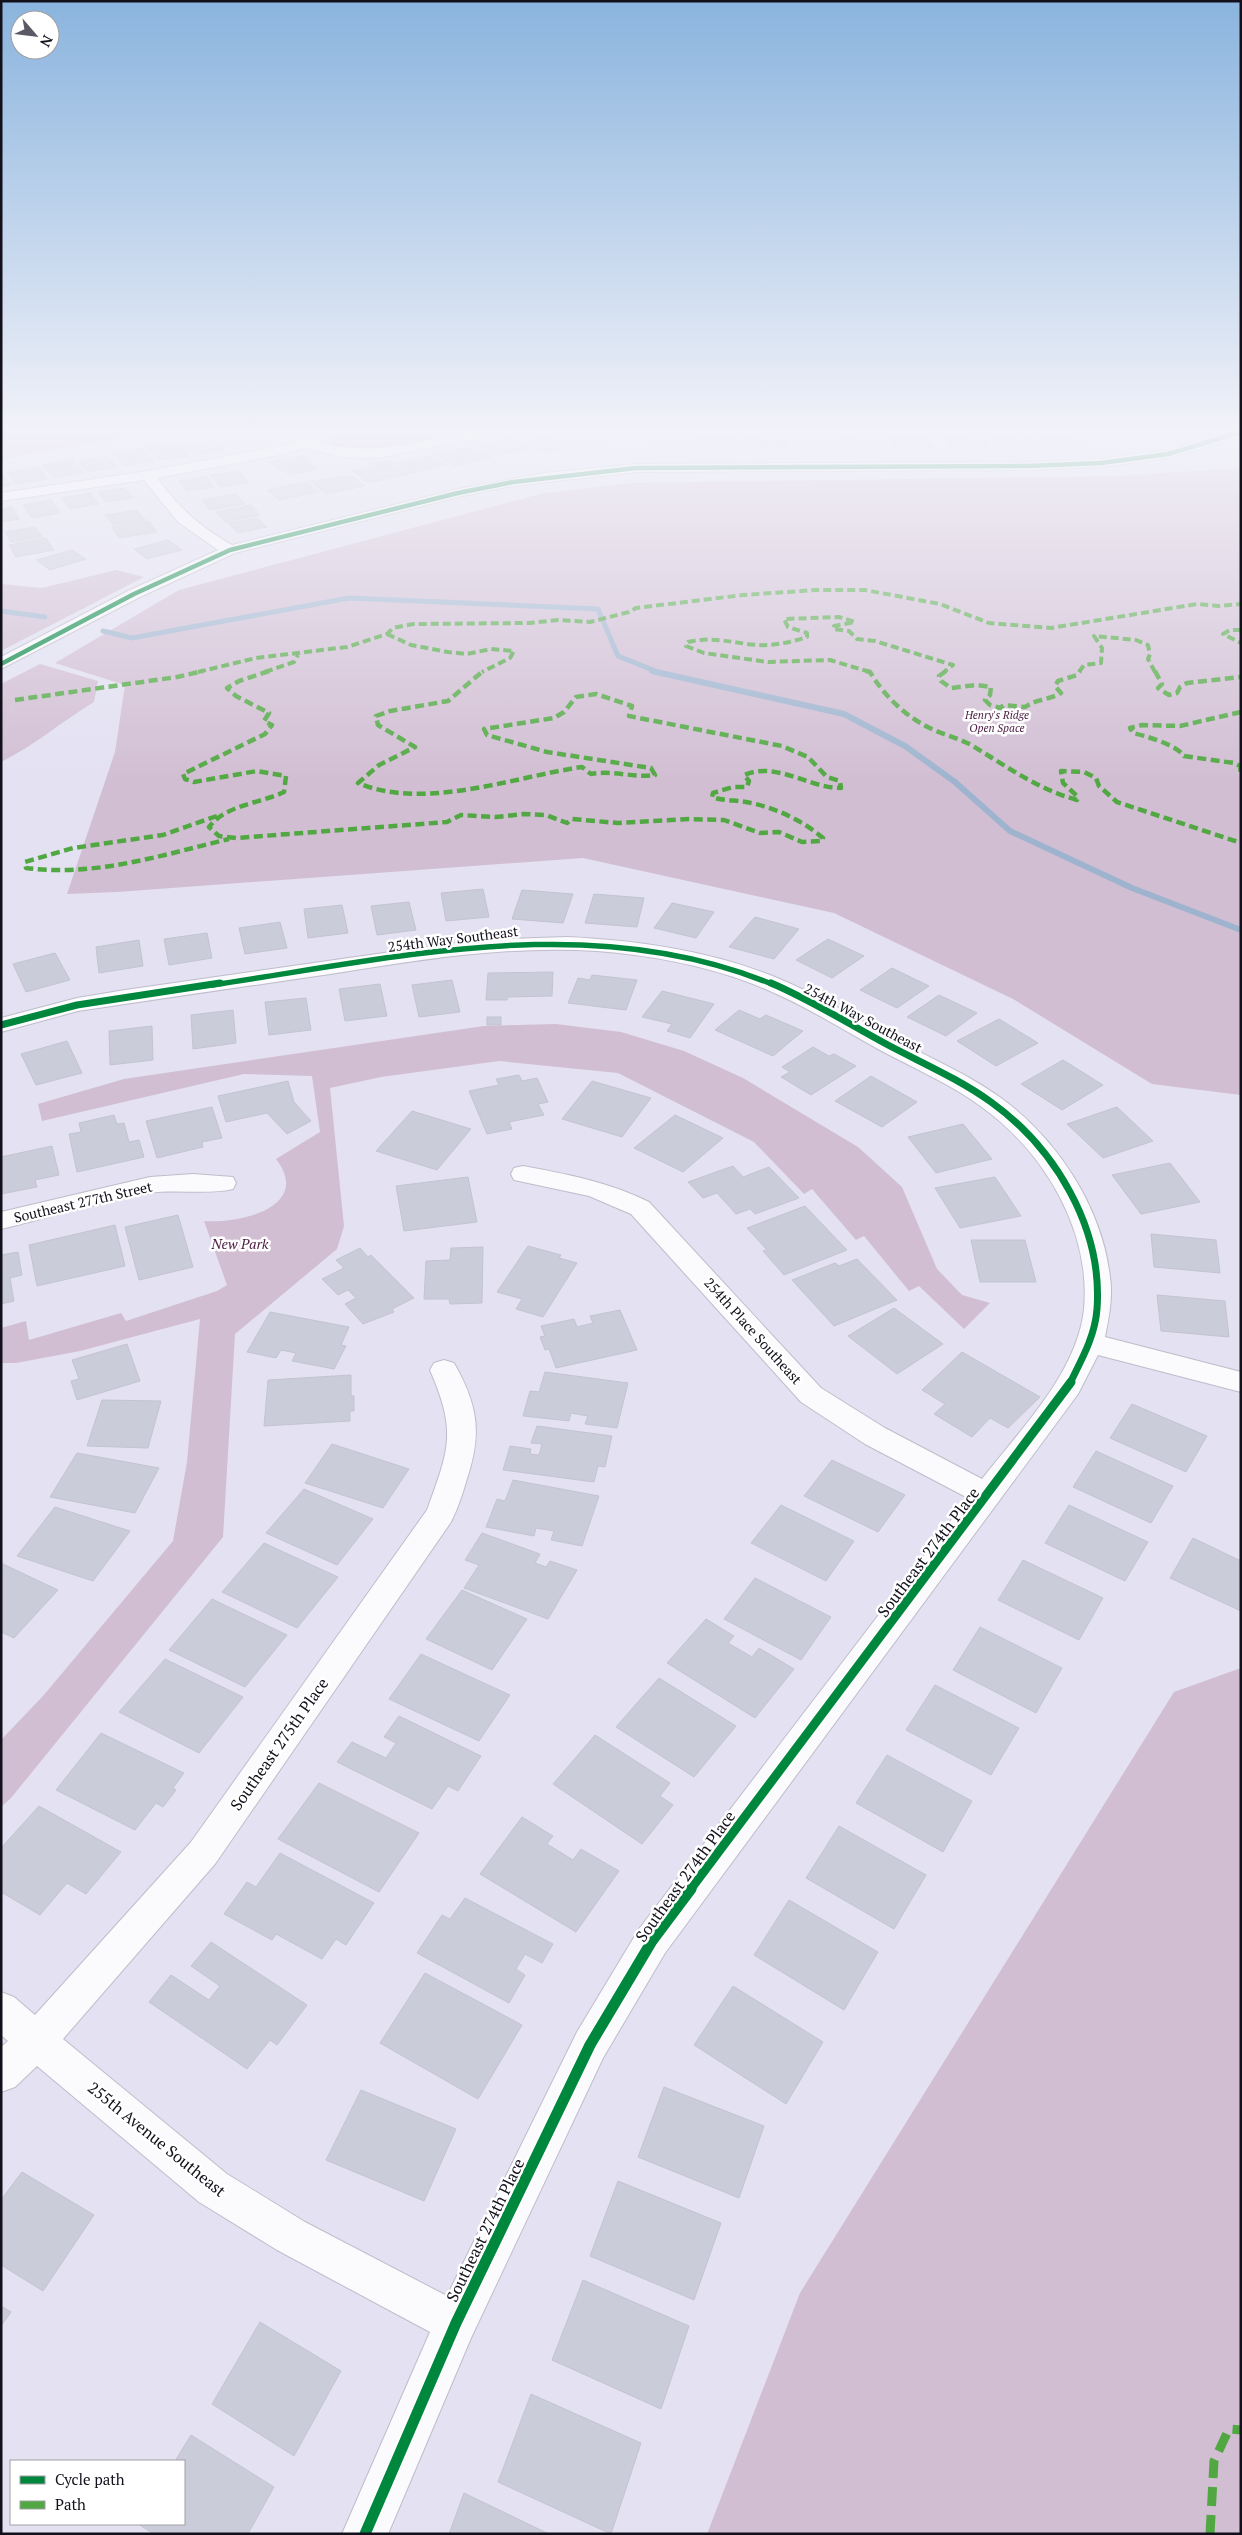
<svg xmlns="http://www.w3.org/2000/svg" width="1242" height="2535" font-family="'PT Serif',serif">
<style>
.green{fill:#d2bed3}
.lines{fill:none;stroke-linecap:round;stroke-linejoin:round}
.stream-far1{stroke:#9eb4ce;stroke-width:5}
.stream{stroke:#9eb4ce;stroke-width:6}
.building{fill:#caccda;stroke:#c3c4d2}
.street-casing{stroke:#bebdca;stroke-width:2}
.path{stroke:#cfced3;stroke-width:2.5;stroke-dasharray:0.5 2.5;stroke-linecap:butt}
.street{fill:#fbfafd;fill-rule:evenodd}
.quiet-far2{stroke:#51a842;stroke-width:4;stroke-dasharray:8 4;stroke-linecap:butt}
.quiet-far1{stroke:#51a842;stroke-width:4.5;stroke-dasharray:9 4.5;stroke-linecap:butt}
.quiet{stroke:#51a842;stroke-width:9;stroke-dasharray:19 9;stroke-linecap:butt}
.cycleway-far4-casing{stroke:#fff;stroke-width:6}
.cycleway-far3-casing{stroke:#fff;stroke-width:8}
.cycleway-far2-casing{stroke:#fff;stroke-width:10}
.cycleway-far1-casing{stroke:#fff;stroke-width:12}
.cycleway-casing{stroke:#fff;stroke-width:14}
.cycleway-far4{stroke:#00873e;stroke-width:4.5}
.cycleway-far3{stroke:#00873e;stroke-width:5.5}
.cycleway-far2{stroke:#00873e;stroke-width:7}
.cycleway-far1{stroke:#00873e;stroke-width:9}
.cycleway{stroke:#00873e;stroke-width:11}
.labels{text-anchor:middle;stroke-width:5;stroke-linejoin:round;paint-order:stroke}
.far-park-label{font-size:11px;font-style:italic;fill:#4f2045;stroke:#fff}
.street-label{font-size:14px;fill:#12101a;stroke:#fff}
.park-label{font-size:14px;font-style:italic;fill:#4f2045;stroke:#fff}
.near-street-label{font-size:16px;fill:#12101a;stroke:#fff}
</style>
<rect width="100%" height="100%" fill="#e3e1f2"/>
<g class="green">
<path d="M1,426H194L1,459Z"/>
<path d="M358,426H437L450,435C419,442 360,458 331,444L332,439Z"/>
<path d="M1241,468V1095L1152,1084L1013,999L834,913L583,858L117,892L67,894L115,752L125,685L55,663L179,590L544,493L631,483L1119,476Z"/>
<path d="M116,570L144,577L1,651V584L42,588Z"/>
<path d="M40,664L98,681L94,702C62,721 34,746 1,762V684Z"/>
<path d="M556,1024L621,1032L684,1051L743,1078L858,1147L902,1187L937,1269L962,1295L990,1303L964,1329L919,1286L909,1291L864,1236L856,1240L812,1189L804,1194L754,1142L618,1073L499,1061L381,1077L330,1088L344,1226L337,1249L235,1334L223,1537L11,1798L1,1807V1740L43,1696L173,1541L187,1462L200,1319L80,1351L16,1363H1V1328L26,1321L29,1340L121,1313L126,1321L217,1291L227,1285L204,1221C239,1224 313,1207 276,1159L320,1132L312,1076L244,1074L42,1121L38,1104L124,1079L484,1026Z"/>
<path d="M1241,1668V2534H707L800,2293L1174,1692Z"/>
</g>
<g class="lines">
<g class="stream-far1">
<path d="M1,611L45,617"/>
<path d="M103,631L132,638L349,598L598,609L618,656L658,672"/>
</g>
<path class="stream" d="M652,671L844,714L905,746L955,782L1010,831L1132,888L1241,930"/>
</g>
<g class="building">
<path d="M260,426H283L296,430L273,439L249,430Z"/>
<path d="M436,426H461L466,429L447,433Z"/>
<path d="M594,426L620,431L601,444L574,439Z"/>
<path d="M864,426H896L895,429Z"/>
<path d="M1095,426H1117L1131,436L1093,440L1078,428Z"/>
<path d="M1122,426H1170L1139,433Z"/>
<path d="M788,430H828L832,441H791Z"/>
<path d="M244,431L260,443L232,448L216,436Z"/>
<path d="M783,431L787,447L745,448L742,436H763L762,432Z"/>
<path d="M857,431H878L883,445H840L837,436H858Z"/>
<path d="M560,432L581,445L543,452L526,441Z"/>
<path d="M688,433L690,444L649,445L648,434Z"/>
<path d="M968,434H984L989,447H948L944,437H969Z"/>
<path d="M737,435L739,446L698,447L696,436Z"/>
<path d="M989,435H1030L1036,446H994Z"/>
<path d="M513,436L531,448L494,456L479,446Z"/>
<path d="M929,437L934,448H893L889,438Z"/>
<path d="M1036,437H1077L1083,448H1042Z"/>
<path d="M214,440L225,450L196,455L185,445Z"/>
<path d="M179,443L189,456L158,460L148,447Z"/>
<path d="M475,447L491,458L453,466L434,452Z"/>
<path d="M143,448L154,461L124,466L113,453Z"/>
<path d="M303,455L310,459L305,460L318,469L289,475L270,462Z"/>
<path d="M433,455L447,465L410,473L396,463Z"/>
<path d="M108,456L117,467L87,472L78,461Z"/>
<path d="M73,459L84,473L53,478L42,465Z"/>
<path d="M388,460L408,474L368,483L353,471L372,467L369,464Z"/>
<path d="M39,467L47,479L16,484L7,473Z"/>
<path d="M238,471L249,483L220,487L210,475Z"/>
<path d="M1,473L11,485L1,487Z"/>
<path d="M206,476L214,487L187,491L179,481Z"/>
<path d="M352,476L365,486L326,494L310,481Z"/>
<path d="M307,482L319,492L279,500L267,490Z"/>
<path d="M125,488L133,498L106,502L98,492Z"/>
<path d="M90,493L99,504L70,509L62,498Z"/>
<path d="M236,494L245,504L210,510L202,500Z"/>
<path d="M51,500L60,513L32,518L23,505Z"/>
<path d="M251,505L260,515L225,522L216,512Z"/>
<path d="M12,507L19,519L1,522V509Z"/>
<path d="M137,510L145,520L113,525L105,515Z"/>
<path d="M257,518L267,527L238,533L228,523Z"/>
<path d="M149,521L157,532L119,538L112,527Z"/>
<path d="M35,527L42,537L11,542L5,532Z"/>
<path d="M46,538L54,550L16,557L9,545Z"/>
<path d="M168,540L182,550L147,559L134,549Z"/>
<path d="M72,550L86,559L50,570L36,560Z"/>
<path d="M483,889L489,917L446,921L441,893Z"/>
<path d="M522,890L573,894L563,923L512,919Z"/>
<path d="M594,894L644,898L637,927L585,923Z"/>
<path d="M409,902L416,930L377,935L371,906Z"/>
<path d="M672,903L714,912L696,938L654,928Z"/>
<path d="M342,905L348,933L308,938L304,909Z"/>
<path d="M755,917L799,929L774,959L729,947Z"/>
<path d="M280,922L287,948L245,954L239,928Z"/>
<path d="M207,933L212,958L169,965L164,939Z"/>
<path d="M828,939L864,956L832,978L796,960Z"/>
<path d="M139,940L143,966L99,973L96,947Z"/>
<path d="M55,953L70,980L26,992L13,964Z"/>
<path d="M892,968L929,986L897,1008L860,990Z"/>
<path d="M553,972L552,996L508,997L507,1000H486L488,973Z"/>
<path d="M592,975L637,980L626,1010L568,1003L578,978L590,980Z"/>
<path d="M452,980L460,1012L419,1017L412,985Z"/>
<path d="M380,984L387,1016L345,1021L339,989Z"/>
<path d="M662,991L714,1004L690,1038L667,1031L672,1024L642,1017Z"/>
<path d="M939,995L977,1013L946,1036L907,1017Z"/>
<path d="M306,998L311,1030L269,1035L265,1002Z"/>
<path d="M233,1010L236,1043L193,1049L191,1015Z"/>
<path d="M739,1010L760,1019L766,1015L803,1031L773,1056L715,1030Z"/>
<rect x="487" y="1017" width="14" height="8"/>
<path d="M999,1019L1038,1043L996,1066L957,1041Z"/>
<path d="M152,1026L153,1060L110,1065L109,1031Z"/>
<path d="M67,1041L82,1073L36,1085L21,1054Z"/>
<path d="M813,1047L829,1056L834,1054L856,1066L811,1095L781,1077L790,1072L782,1067Z"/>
<path d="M1063,1060L1103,1085L1062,1110L1021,1084Z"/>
<path d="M519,1075L522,1081L537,1078L548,1102L538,1104L544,1115L509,1122L512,1129L487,1134L469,1091L499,1085L496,1079Z"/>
<path d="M871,1076L917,1102L882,1127L835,1101Z"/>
<path d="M288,1081L294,1102L311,1121L287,1134L267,1113L226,1122L218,1096Z"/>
<path d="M592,1081L651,1098L622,1137L562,1119Z"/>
<path d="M212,1107L222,1138L202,1142L203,1147L157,1158L146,1121Z"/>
<path d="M1117,1107L1153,1141L1103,1158L1067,1124Z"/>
<path d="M412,1111L471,1129L437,1170L376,1151Z"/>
<path d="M114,1115L117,1124L124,1123L129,1142L139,1140L144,1157L77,1172L69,1134L81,1132L79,1123Z"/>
<path d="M675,1115L723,1138L683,1172L634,1148Z"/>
<path d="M963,1124L992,1159L936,1173L908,1137Z"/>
<path d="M52,1146L59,1175L35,1180L37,1187L1,1194V1157Z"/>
<path d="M1170,1163L1200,1202L1141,1214L1112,1175Z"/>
<path d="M733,1166L743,1177L769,1167L799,1198L755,1214L750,1209L736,1214L717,1193L703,1198L688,1182Z"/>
<path d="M468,1177L477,1222L404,1231L396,1186Z"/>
<path d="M995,1177L1021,1216L960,1228L935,1188Z"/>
<path d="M805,1206L847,1250L784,1275L763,1251L767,1250L747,1228Z"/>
<path d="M178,1215L193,1267L139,1280L125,1227Z"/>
<path d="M115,1225L125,1266L37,1286L29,1245Z"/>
<path d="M1151,1234L1216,1240L1220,1273L1154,1267Z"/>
<path d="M971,1240H1025L1036,1282H980Z"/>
<path d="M528,1246L561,1255L559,1258L577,1263L543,1317L516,1309L522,1299L497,1292Z"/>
<path d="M483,1247L482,1303L450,1304L449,1299H424L426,1261L450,1260L451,1248Z"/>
<path d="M360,1248L368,1257L371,1255L414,1298L392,1309L394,1312L363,1324L345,1304L356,1298L348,1290L338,1295L322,1279L344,1268L336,1260Z"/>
<path d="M18,1252L22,1275L10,1278L14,1301L1,1304V1255Z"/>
<path d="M857,1259L897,1300L834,1326L792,1280L835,1263L839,1266Z"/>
<path d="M1157,1295L1225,1301L1229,1337L1161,1331Z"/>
<path d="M894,1308L943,1344L897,1374L848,1336Z"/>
<path d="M620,1310L637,1350L556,1368L549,1349L545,1350L540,1337L545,1336L541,1326L574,1319L577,1327L593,1323L590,1316Z"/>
<path d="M270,1312L349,1327L341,1345L346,1346L334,1369L292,1361L296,1353L281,1350L276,1358L247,1352Z"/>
<path d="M127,1344L140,1381L77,1400L71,1381L79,1379L72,1360Z"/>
<path d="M962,1352L1040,1397L1008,1428L990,1418L972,1437L934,1414L945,1404L922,1390Z"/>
<path d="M545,1372L628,1383L617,1428L585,1424L588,1416L571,1413L569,1421L523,1416L530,1391L539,1392Z"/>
<path d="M351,1375V1396H354V1411H350V1421L264,1426L268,1380Z"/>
<path d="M102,1400L161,1401L148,1448L87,1446Z"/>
<path d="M1132,1404L1207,1436L1186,1472L1110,1438Z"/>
<path d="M537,1426L612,1436L605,1467L598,1466L594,1482L503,1470L510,1446L531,1449L530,1454L539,1455L542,1444L531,1443Z"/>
<path d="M332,1444L409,1469L383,1508L305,1483Z"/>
<path d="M1096,1451L1173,1486L1151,1523L1073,1487Z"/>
<path d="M77,1453L159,1468L135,1513L50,1497Z"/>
<path d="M832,1460L905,1495L878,1532L804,1496Z"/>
<path d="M513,1480L599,1496L582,1546L551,1540L554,1531L536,1528L534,1536L486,1527L497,1499L505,1501Z"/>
<path d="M304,1489L373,1519L337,1565L266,1533Z"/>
<path d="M781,1505L854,1541L826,1581L751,1543Z"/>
<path d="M1069,1505L1148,1542L1125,1581L1045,1543Z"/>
<path d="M55,1507L130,1531L93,1581L17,1556Z"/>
<path d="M482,1533L540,1554L535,1563L546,1567L550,1561L577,1570L548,1619L464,1588L479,1565L465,1560Z"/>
<path d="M1193,1538L1241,1561V1611L1170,1578Z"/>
<path d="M264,1543L338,1577L297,1628L222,1592Z"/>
<path d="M1023,1560L1103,1598L1079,1640L998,1600Z"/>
<path d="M1,1563L58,1590L14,1638L1,1632Z"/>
<path d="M755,1578L831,1617L801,1660L724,1619Z"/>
<path d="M462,1590L527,1619L492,1670L426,1639Z"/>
<path d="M212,1599L287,1635L245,1687L169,1650Z"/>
<path d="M706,1619L734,1636L728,1643L752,1657L759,1648L794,1669L755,1718L667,1663Z"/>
<path d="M980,1627L1062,1668L1036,1713L953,1670Z"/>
<path d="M421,1654L510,1695L479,1741L389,1699Z"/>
<path d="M165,1659L243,1697L199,1753L119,1712Z"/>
<path d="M659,1678L736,1726L694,1777L616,1727Z"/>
<path d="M935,1685L1019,1728L991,1775L906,1730Z"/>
<path d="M399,1716L481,1756L458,1791L448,1786L432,1809L337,1762L352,1742L386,1758L396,1743L384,1737Z"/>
<path d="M101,1733L184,1773L173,1788L176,1790L163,1807L156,1803L135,1830L56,1790Z"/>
<path d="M595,1735L670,1783L660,1796L673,1805L642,1844L553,1784Z"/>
<path d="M887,1755L972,1801L943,1852L856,1803Z"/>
<path d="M319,1783L419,1833L379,1892L278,1839Z"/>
<path d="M39,1806L121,1852L86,1894L67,1883L40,1915L1,1892V1848Z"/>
<path d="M522,1817L553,1836L547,1844L573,1860L581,1849L619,1871L576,1932L480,1874Z"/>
<path d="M839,1826L926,1875L894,1929L806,1878Z"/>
<path d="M280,1853L374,1903L346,1945L336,1939L322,1959L276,1934L272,1940L224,1914L247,1882L256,1887Z"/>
<path d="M465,1898L553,1944L542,1963L525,1954L516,1969L525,1975L509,2003L417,1953L442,1915L450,1919Z"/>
<path d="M789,1900L878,1952L844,2010L754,1955Z"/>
<path d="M211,1942L307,2005L277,2045L270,2040L247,2069L149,2002L171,1975L209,2000L220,1986L191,1966Z"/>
<path d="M425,1973L522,2025L478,2099L380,2043Z"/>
<path d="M733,1986L823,2042L786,2104L694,2045Z"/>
<path d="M664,2087L764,2126L739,2198L638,2157Z"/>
<path d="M361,2090L456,2129L424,2201L326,2160Z"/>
<path d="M22,2172L94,2215L43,2291L1,2265V2200Z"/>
<path d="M618,2181L721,2223L694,2300L590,2256Z"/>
<path d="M583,2280L689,2326L661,2409L552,2360Z"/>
<path d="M1,2306L11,2312L1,2326Z"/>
<path d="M260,2322L341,2371L294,2456L212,2404Z"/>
<path d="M531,2394L641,2443L611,2534L498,2482Z"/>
<path d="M191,2435L274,2487L248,2534H154L138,2524H184V2461H175Z"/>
<path d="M464,2493L549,2534H449Z"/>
</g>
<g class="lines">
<g class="street-casing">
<g id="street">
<path d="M331,426H348L318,442C389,464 456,424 527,426L520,430L377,458L339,457L306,447L284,454L157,478C177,506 201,528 232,545L458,489L545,473L636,464L1028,462L1101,459L1168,450L1241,428V437L1168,458L1101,467L1028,470L636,472L513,486L458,497L235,553L140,597L1,669V657L128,591L218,550L178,522L144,480L1,501V493L148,471L281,446L301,440Z"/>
<path d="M567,937C635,940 706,950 770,975C815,993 856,1018 898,1041C933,1059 969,1075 1001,1098C1057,1139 1102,1207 1110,1277C1113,1297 1109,1317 1105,1337L1241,1372V1392L1098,1355L1078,1394L665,1953L603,2058L471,2338L388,2534H342L430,2332L277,2250L199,2202L37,2066L15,2087L1,2092V2047L8,2041L1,2035V1992L14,1997L35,2015L191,1842L427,1510C449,1449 457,1432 430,1370L434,1363L444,1360L454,1363C479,1407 482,1435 466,1482C462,1496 457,1510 451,1522L215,1864L63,2039L227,2174L305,2222L447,2296L577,2032L639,1929L968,1498L865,1444L801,1402L631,1214L589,1196L514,1180L511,1174L514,1168L523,1166C566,1174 609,1182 649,1202L821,1388L885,1428L982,1479C1020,1430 1077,1373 1084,1309C1091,1231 1045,1153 983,1108C951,1084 913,1068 878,1049C837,1026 797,1001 753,984C704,965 649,955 597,951C508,945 418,960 330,974C262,984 193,994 125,1004L78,1011L1,1032V1018L77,998L125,990L447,944L507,939Z"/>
<path d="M193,1174L233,1177L236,1183L233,1189C208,1195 176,1189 149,1193C100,1202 50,1217 1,1229V1212L150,1177Z"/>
</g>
</g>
<path class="path" d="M1,695L15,700C10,711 8,729 1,738"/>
<use href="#street" class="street"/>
<g class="quiet-far2">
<path d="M1241,630H1230L1223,634L1241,643"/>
<path d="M387,634L411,645L448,652L467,654L491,649L514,651L510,658L482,672"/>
<path d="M198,672L256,658L347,647L387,634L393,628L413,624L529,623L558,620L590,622L629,612L636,608L743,595L816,590H865L940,604L989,623L1051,628L1197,604L1219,606L1241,604"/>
<path d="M265,672L294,662L298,655"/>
<path d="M870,672L830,660L768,662L704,653L686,646L688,642C712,636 733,643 757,645C774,646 791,642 807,637V633L788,627L784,619L839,617L855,622L834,626L833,629L849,631L857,639L875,641L953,665L944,672"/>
<path d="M1079,672L1084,665L1101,663L1102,648L1094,636L1136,640L1148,645L1150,654L1148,659L1155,672"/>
</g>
<g class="quiet-far1">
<path d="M269,671L239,681L227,688L236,696L269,713L264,721L272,725L265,734L183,774L185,779L194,782L257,771L286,776L284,792C259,804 227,804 209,827L219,836L236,838L447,822L461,815L496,817L524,814L546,815L567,823L572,819L618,823L689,819L724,820L760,833L779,832L802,842L822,841L823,838C802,820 774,807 746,802C735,800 723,801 712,797L713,793L733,787H747L749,781L744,775C777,761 808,788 841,788L840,781L827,777L808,757L782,746L629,716L632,706L596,694L576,697L564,712L554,718L484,729L487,735L547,752L651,768L655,775C633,778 613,770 591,774L582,767C513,777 424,811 358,783L379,765L415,747L378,725L376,716L390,711L448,701L483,671"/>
<path d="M866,671L870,672C885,697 907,718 934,730C947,736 961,739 973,746C1007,767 1038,789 1077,800V796L1063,783L1061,771L1084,772L1096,778L1099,786L1117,802L1241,843"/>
<path d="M946,671L939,676L941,681L951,688L976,685L991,687L990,695L985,700L990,705L1000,708L1004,705L1025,707C1036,699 1049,700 1061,693L1055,686L1058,681L1077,675L1080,671"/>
<path d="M1155,671L1162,684L1158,688L1169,695L1177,693L1180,687L1187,683L1241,677"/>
<path d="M15,700L177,677L203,671"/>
<path d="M1241,712L1180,726L1142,725L1130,728L1133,733C1146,736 1177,745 1184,756L1234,763L1240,766L1241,774"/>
<path d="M217,816L163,835L73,848L25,862L26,868C96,877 162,855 229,839"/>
</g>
<path class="quiet" d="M1210,2534L1214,2461L1229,2429L1241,2430"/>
<g class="cycleway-far4-casing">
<path id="cycleway-far4" d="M1,664L134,594L230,550L458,493L513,482L636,468L1028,466L1101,463L1168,454L1241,432"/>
</g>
<g class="cycleway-far3-casing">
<path id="cycleway-far3" d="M212,985C396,958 594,909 774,985"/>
</g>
<g class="cycleway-far2-casing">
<g id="cycleway-far2">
<path d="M771,983C811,1000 849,1024 888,1045C922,1063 959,1079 991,1102C1055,1148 1103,1228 1097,1309C1095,1336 1082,1359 1070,1383"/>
<path d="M1,1025L77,1005L220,983"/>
</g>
</g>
<g class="cycleway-far1-casing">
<path id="cycleway-far1" d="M690,1890L1071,1382"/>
</g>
<g class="cycleway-casing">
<path id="cycleway" d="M365,2534L456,2323L590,2045L652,1941L691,1889"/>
</g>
<use href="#cycleway-far4" class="cycleway-far4"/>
<use href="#cycleway-far3" class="cycleway-far3"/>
<use href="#cycleway-far2" class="cycleway-far2"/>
<use href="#cycleway-far1" class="cycleway-far1"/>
<use href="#cycleway" class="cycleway"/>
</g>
<linearGradient id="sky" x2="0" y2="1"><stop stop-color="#8ab4de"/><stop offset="0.55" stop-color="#f2f2f9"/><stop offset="1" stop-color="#f2f2f9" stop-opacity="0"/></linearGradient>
<rect width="1242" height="781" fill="url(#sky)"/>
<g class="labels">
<g class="far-park-label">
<text x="997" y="719">Henry's Ridge<tspan x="997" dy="13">Open Space</tspan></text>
</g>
<g class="street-label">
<text transform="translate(453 939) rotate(-7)" y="5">254th Way Southeast</text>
<text transform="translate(863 1018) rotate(28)" y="5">254th Way Southeast</text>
<text transform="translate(83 1202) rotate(-13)" y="5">Southeast 277th Street</text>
<text transform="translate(753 1331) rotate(48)" y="5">254th Place Southeast</text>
</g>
<g class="park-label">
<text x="240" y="1249">New Park</text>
</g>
<g class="near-street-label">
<text transform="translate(928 1552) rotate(-53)" y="6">Southeast 274th Place</text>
<text transform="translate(279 1744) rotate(-55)" y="6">Southeast 275th Place</text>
<text transform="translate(685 1876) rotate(-54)" y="6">Southeast 274th Place</text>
<text transform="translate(157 2139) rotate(39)" y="6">255th Avenue Southeast</text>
<text transform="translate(485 2230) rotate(-64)" y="6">Southeast 274th Place</text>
</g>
</g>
<rect width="1242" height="2535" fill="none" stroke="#12101a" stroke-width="5"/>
<rect x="10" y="2460" width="175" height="65" fill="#ffffff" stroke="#a09fa3"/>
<rect x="20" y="2476" width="25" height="8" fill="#00873e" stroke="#a09fa3"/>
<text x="55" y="2485" font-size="15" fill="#12101a">Cycle path</text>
<rect x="20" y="2501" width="25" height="8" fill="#51a842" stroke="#a09fa3"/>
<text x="55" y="2510" font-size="15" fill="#12101a">Path</text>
<g transform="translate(35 35) rotate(118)"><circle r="24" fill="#ffffff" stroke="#a09fa3"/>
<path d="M0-4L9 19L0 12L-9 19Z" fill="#5b5966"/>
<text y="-8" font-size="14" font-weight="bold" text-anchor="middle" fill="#12101a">N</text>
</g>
</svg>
